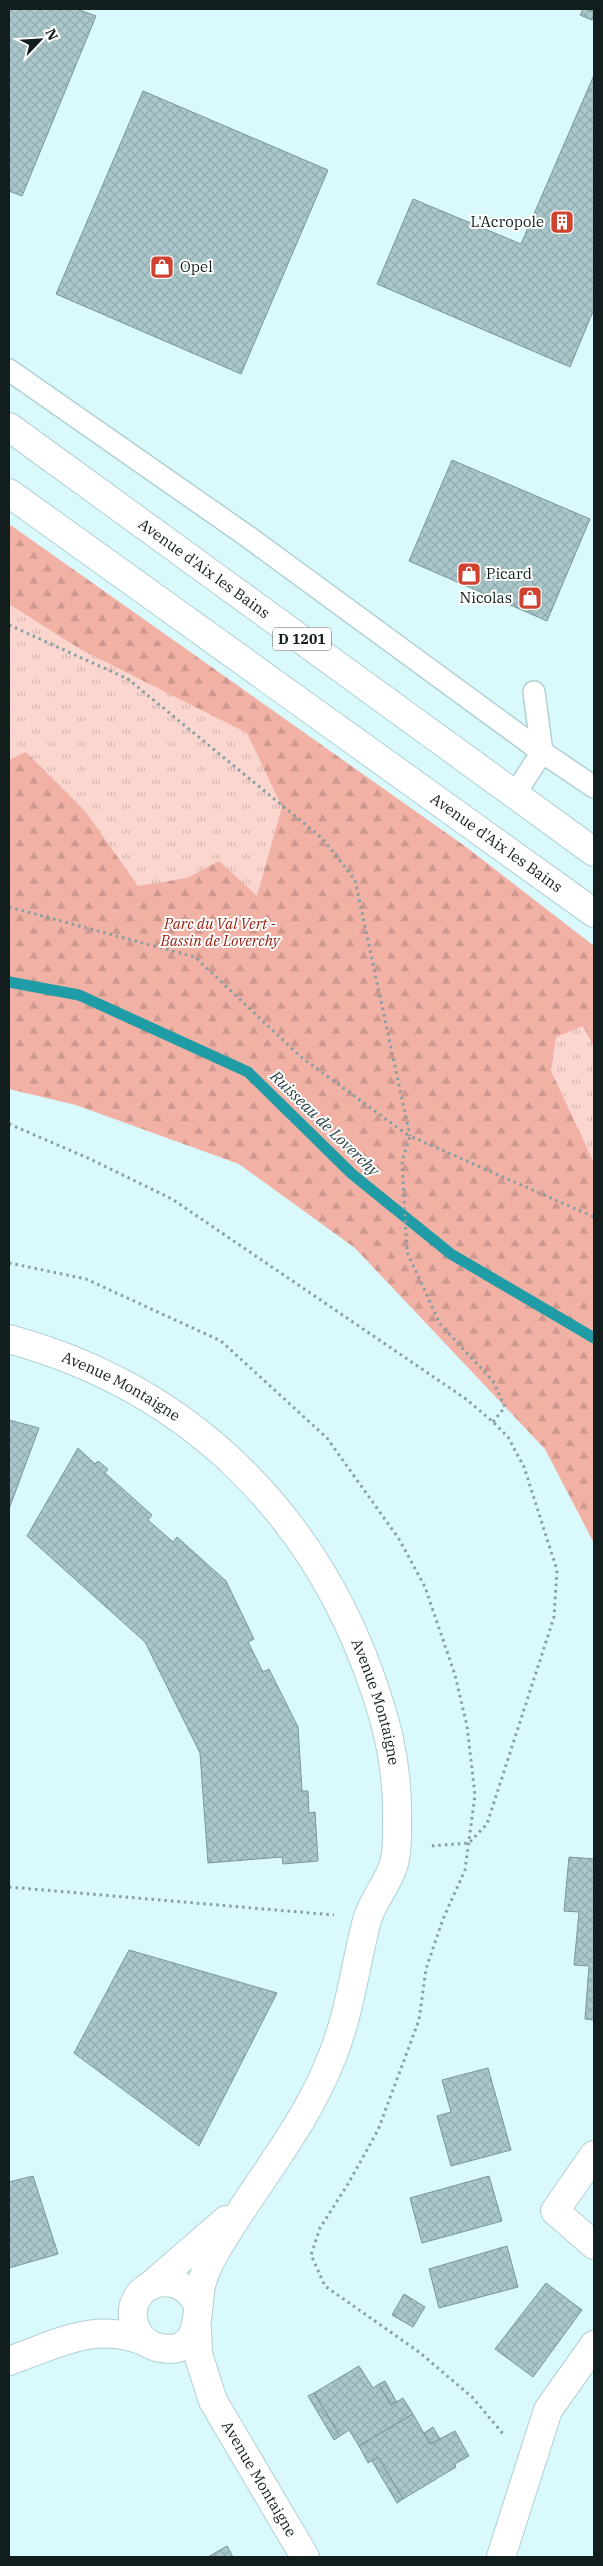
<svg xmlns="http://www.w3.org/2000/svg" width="603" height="2566" font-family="'IBM Plex Serif',serif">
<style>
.grass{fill:url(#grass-tufts)}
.forest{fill:url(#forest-firs)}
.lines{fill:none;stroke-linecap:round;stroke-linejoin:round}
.stream{stroke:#1f9ca5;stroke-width:11}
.building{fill:url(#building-cross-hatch);stroke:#799799}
.service-casing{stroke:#b1d0d3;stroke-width:24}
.minor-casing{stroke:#b1d0d3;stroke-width:30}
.primary-casing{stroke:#b1d0d3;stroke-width:30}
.path{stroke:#889ea1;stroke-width:3;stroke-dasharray:2.5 4;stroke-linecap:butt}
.service{stroke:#fff;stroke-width:21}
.minor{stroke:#fff;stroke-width:28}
.primary{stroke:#fff;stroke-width:28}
.labels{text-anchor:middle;stroke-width:4;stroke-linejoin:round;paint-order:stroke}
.shield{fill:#fff;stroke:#596162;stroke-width:1}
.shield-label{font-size:14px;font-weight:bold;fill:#121d1e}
.poi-label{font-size:15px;fill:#121d1e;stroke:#fff;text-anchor:end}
.street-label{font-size:15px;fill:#121d1e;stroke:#fff}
.park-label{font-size:15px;font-style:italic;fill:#961c0d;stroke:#fff}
.water-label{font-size:16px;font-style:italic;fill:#243e40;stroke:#fff}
</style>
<defs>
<pattern id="grass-tufts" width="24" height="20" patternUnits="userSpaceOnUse" patternTransform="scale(1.25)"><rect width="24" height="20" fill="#fad6cf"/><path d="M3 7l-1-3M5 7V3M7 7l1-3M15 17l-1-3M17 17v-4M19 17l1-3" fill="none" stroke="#d5b7b1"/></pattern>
<pattern id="forest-firs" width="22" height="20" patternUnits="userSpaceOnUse" patternTransform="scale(1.25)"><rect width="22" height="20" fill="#f1b1a5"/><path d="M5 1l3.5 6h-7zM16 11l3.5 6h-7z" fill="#ce988e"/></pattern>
<pattern id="building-cross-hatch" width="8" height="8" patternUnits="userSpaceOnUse" patternTransform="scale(1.25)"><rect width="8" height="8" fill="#aac8cb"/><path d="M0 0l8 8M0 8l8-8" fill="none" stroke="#91abae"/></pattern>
</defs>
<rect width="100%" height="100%" fill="#daf9fc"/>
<path class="grass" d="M9,524L466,847L594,946V1543L545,1449L355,1248L239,1164L76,1105L9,1089Z"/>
<path class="forest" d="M9,524L466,847L594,946V1047L583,1026L556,1037L551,1071L594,1163V1543L545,1449L355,1248L239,1164L76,1105L9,1089V760L26,752L85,811L138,886L187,878L219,861L257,896L282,807L247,733L80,649L9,604Z"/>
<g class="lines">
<path class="stream" d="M9,982L79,995L248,1072L352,1174L451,1254L594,1338"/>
</g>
<g class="building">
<path d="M9,9H77L96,16L22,196L9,191Z"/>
<path d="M583,9L594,11L592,20L580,15Z"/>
<path d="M594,75V309L570,367L377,284L413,199L521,244Z"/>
<path d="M143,91L328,170L241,374L56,294Z"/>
<path d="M452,460L590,519L547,621L409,561Z"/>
<path d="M9,1420L39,1428L9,1509Z"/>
<path d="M78,1448L95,1464L98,1461L108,1469L105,1473L152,1515L148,1520L173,1542L177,1537L226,1581L254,1639L248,1642L263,1672L269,1669L298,1727L302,1791H308L309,1813L315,1812L318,1861L283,1864L282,1857L208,1863L200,1753L145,1642L27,1536Z"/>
<path d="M569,1857L594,1859V2020L585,2019L589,1966L574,1965L579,1912L564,1911Z"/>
<path d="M129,1950L277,1993L199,2146L74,2053Z"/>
<path d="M488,2068L511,2150L451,2166L437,2116L451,2112L442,2080Z"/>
<path d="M33,2176L58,2254L9,2268V2182Z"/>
<path d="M489,2176L502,2221L422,2243L410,2198Z"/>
<path d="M507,2246L518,2287L439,2308L429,2269Z"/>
<path d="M546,2283L582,2310L533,2377L495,2349Z"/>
<path d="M404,2294L425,2307L413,2327L392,2315Z"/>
<path d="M359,2366L373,2388L379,2384L391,2405L403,2398L413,2414L359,2446L349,2430L340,2436L314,2393Z"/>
<path d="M385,2381L396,2401L391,2405L379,2384Z"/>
<path d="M314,2393L340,2436L334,2440L308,2396Z"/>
<path d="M413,2414L430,2444L455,2431L469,2456L455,2464L456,2467L403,2499L378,2457L368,2463L359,2446Z"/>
<path d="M433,2427L440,2439L430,2444L424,2433Z"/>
<path d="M378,2457L403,2499L397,2503L372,2461Z"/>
<path d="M227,2546L233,2557H208Z"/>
</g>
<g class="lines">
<g class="service-casing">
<g id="service">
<path d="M9,370L247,536L542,752L594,787"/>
<path d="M515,794L542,752L534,692"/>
</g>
</g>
<g class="minor-casing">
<g id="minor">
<path id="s1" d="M9,1339C192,1389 319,1517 377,1696C391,1737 398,1777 397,1820C397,1834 398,1849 394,1863C389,1883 373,1899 367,1920C355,1966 350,2012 332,2057C304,2128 259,2179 220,2244C213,2255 206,2269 202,2282C195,2306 205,2356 160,2348C149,2346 138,2337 135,2326C121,2285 178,2263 198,2305"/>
<path d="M594,2155L555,2211L594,2245"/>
<path d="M151,2285L226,2220"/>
<path id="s2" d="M197,2328L198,2354L213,2401L305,2557"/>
<path d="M9,2361C57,2344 97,2320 148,2343"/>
<path d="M501,2557L548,2410L594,2345"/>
</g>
</g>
<g class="primary-casing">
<g id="primary">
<path id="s3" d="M9,427L594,852"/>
<path id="s4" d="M9,493L594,913"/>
</g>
</g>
<g class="path">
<path d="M9,625L128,679L323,839L355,880L410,1136"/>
<path d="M9,907L195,957L301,1057L409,1136"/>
<path d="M9,1124L88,1158L172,1199L466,1399L493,1422L508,1437L524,1467L557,1570L554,1617L487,1824L469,1843L430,1846"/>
<path d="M9,1263L86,1279L221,1341L327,1438L399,1539L425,1587L455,1675L467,1726L475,1795L465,1870L443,1919L426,1969L419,2020L378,2130L348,2184L320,2228L311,2255L325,2286L419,2352L472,2397L504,2435"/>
<path d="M493,1422L505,1407L493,1381L440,1324L407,1252L402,1161L410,1136L594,1217"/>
<path d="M9,1887L334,1915"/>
</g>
<use href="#service" class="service"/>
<use href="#minor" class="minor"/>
<use href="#primary" class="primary"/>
</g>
<defs>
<g id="building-square" transform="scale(1.25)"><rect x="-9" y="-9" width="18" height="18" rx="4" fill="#cf4230" stroke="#fff"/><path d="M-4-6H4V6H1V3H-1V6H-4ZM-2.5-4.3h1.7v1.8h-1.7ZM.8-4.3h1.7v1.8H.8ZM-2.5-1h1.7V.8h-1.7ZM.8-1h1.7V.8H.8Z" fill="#fff"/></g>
<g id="shop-square" transform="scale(1.25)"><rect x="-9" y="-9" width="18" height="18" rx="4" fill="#cf4230" stroke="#fff"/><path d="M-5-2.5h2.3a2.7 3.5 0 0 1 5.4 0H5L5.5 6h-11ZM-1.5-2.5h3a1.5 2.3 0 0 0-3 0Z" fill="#fff"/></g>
</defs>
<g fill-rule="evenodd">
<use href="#building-square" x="562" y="222"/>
<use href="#shop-square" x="162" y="267"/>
<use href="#shop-square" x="469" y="574"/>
<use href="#shop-square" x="530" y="598"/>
</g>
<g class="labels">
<rect class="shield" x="273" y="627.5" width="58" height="23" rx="4"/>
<g class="shield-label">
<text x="302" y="644">D 1201</text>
</g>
<g class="poi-label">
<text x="544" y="227">L'Acropole</text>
<text x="180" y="272" text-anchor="start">Opel</text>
<text x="486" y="579" text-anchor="start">Picard</text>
<text x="512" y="603">Nicolas</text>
</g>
<g class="street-label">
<text dy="5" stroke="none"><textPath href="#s3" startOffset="241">Avenue d'Aix les Bains</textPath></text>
<text dy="5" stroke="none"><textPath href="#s4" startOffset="600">Avenue d'Aix les Bains</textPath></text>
<text dy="5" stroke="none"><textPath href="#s1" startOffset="122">Avenue Montaigne</textPath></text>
<text dy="5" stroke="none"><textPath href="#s1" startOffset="541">Avenue Montaigne</textPath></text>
<text dy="5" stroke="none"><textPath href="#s2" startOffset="166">Avenue Montaigne</textPath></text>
</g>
<g class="park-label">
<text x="220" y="929">Parc du Val Vert -<tspan x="220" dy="17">Bassin de Loverchy</tspan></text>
</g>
<g class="water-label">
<text transform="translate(325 1123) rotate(44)" y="6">Ruisseau de Loverchy</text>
</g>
</g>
<rect width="603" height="2566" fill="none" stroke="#121d1e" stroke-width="20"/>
<g transform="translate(40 40) rotate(65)" stroke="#ffffff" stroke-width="4" paint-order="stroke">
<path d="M0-4L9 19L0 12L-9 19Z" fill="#121d1e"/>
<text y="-8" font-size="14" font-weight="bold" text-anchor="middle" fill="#121d1e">N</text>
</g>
</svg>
